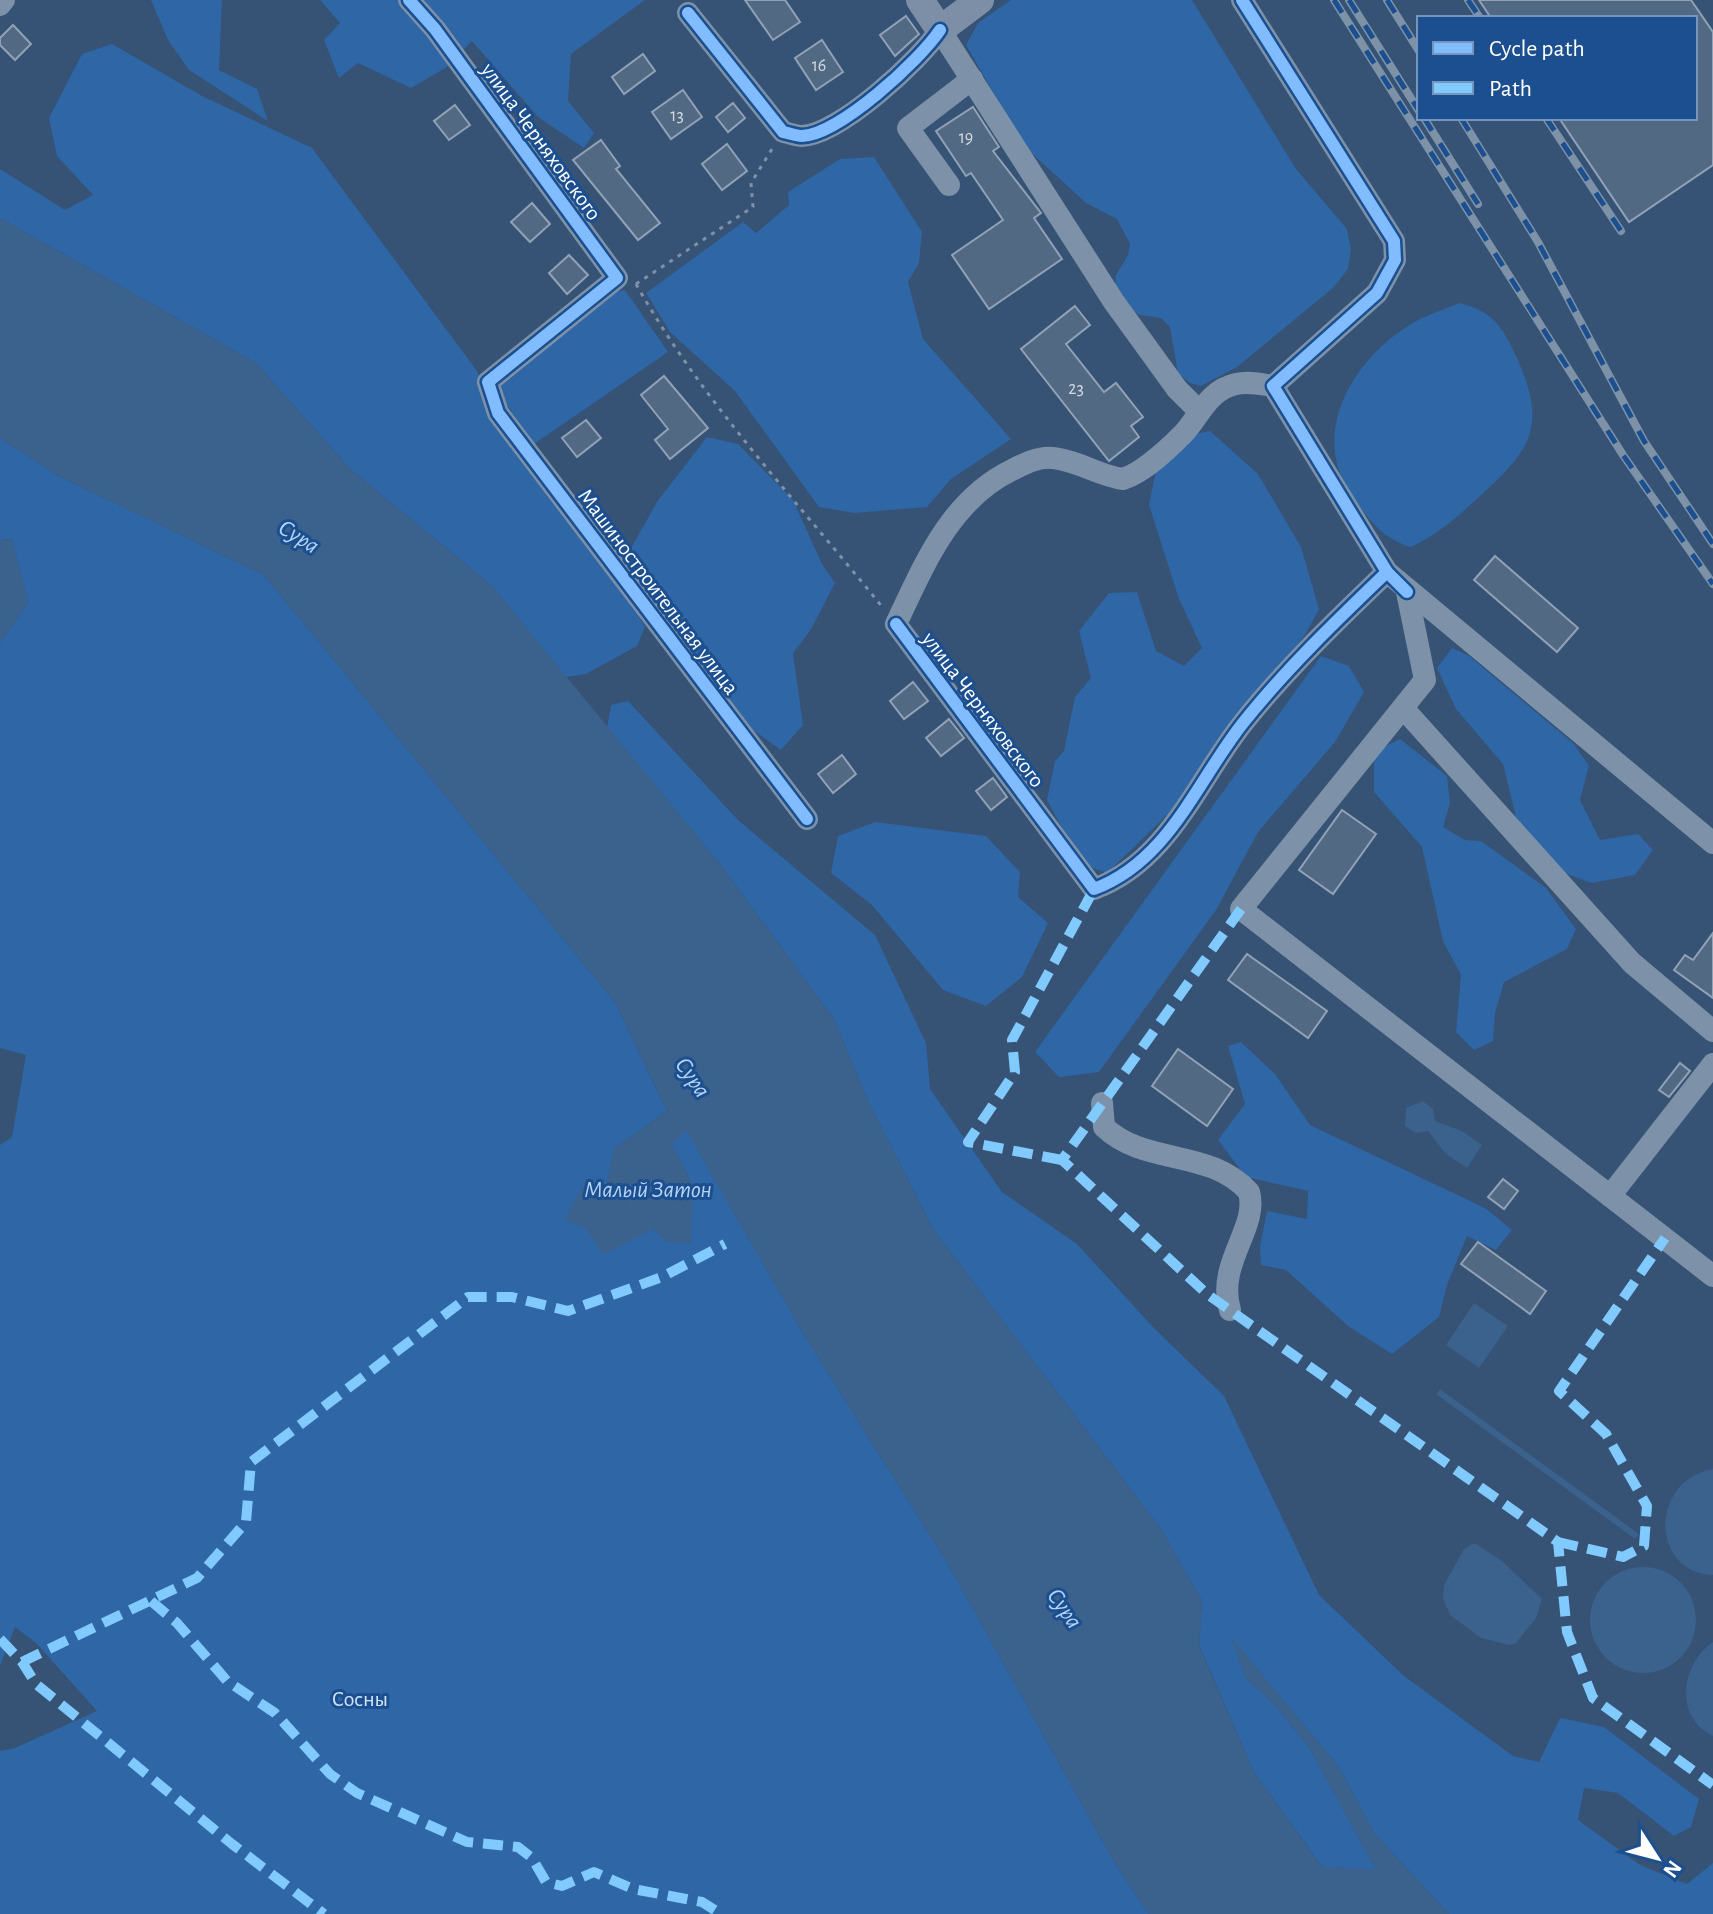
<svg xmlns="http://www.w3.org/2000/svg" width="1713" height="1914" font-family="'Alegreya Sans',sans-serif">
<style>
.green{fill:#2f66a5}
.water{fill:#3b618d}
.building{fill:#526984;stroke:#92a2b6;stroke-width:2}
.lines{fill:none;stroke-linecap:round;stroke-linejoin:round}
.path{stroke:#7d92a8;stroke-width:3;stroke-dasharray:4 6;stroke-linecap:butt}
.minor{stroke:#7d92a8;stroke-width:22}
.major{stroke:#7d8ea7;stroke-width:28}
.rail-casing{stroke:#7e92a7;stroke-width:8}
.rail{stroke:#1b4f8f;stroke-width:5;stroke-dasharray:15;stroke-linecap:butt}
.quiet{stroke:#80caff;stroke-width:10;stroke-dasharray:20 10;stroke-linecap:butt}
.cycleway-casing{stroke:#1b4f8f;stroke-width:17}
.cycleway{stroke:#80bcff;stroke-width:12}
.labels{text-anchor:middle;stroke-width:6;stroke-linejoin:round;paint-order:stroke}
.number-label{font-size:18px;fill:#d4dae0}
.street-label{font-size:22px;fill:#fff;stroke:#1b4f8f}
.park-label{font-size:22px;fill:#cfe3fa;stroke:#1b4f8f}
.water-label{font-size:24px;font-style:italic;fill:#b5d3f5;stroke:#1b4f8f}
</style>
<rect width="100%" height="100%" fill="#365274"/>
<g class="green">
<path d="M151,0H222L219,70L257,89L268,121L189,70L168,40Z"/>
<path d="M320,0H645L571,54L568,101L594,133L584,148L538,117L472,41L447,67L411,88L358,63L339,78L324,40L340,23Z"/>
<path d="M1011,0H1192L1296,169L1347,229L1351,250L1348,269L1333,288L1237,367L1201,386L1190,383L1178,373L1170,327L1161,318L1139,315L1124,302L1115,287L1116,275L1128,255L1130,244L1117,219L1086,203L1025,147L966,45L978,23Z"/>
<path d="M112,44L202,96L312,148L477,371L494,419L595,542L645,627L637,646L586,674L565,677L492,586L349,468L256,363L0,218V169L65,210L93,195L57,156L49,118L82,54Z"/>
<path d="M874,157L922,232L919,263L908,282L923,339L1011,439L951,479L927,507L854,513L819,507L735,391L670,332L646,293L743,222L756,233L789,205L788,192L840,159Z"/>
<path d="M625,290L668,352L534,444L494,387L612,292Z"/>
<path d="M1460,303C1492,312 1501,324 1515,354C1548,424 1533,449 1479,497C1456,518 1438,535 1410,547C1381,537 1369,520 1352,496C1306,431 1357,352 1420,319C1433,313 1447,308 1460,303Z"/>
<path d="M1210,431L1258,474L1301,547L1319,609L1305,635L1197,786L1107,873L1081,864L1047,800L1055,761L1064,751L1075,697L1091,678L1079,631L1109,593L1137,592L1156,651L1184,666L1202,648L1179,599L1149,505L1162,441Z"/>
<path d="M707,437L738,444L793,500L822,564L835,583L810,631L793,653L803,725L781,750L746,725L664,615L631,548L657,502Z"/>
<path d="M0,438L59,476L264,575L615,1002L667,1111L614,1149L652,1229L669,1242L693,1186L671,1143L686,1129L803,1333L948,1564L1113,1860L1149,1914H0V1751L15,1748L97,1711L36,1643L15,1627L0,1666V1145L12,1137L26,1055L0,1048V642L28,603L12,539L0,540Z"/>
<path d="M1452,648L1469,656L1574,744L1589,766L1580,800L1600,840L1638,834L1653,850L1635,875L1592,883L1561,872L1516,817L1503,764L1456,709L1437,668Z"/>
<path d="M1321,656L1349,666L1364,692L1335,742L1258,832L1216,910L1099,1072L1059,1077L1035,1052Z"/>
<path d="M628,701L738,820L875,935L926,1043L930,1089L1002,1192L1077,1244L1153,1327L1224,1396L1319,1595L1404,1676L1513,1756L1539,1762L1560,1718L1604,1727L1699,1799L1691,1827L1674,1836L1618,1793L1584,1788L1578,1820L1640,1865L1687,1884L1713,1863V1914H1449L1374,1833L1339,1767L1232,1639L1246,1678L1275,1705L1310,1749L1377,1871L1322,1867L1254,1772L1199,1645L1202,1601L1161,1529L933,1229L868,1101L834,1019L717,860L607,728L611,705Z"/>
<path d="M1400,739L1447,776L1450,803L1443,827L1465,840L1481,841L1546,888L1576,929L1567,949L1504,982L1495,1013L1493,1041L1474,1050L1456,1032L1461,975L1443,941L1422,847L1374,792V752Z"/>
<path d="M875,822L986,836L1020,872L1018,897L1048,923L1022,977L986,1006L943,990L872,905L831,873L838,836Z"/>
<path d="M1241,1042L1275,1074L1310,1125L1485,1208L1512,1230L1496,1250L1467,1236L1447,1285L1439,1317L1392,1354L1348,1326L1286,1270L1261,1265L1260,1246L1267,1211L1307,1219L1308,1191L1246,1177L1218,1140L1245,1104L1228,1046Z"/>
</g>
<g class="water">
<path d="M0,218L256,363L349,468L492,586L717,860L834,1019L868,1101L933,1229L1161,1529L1202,1601L1199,1646L1254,1772L1321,1866L1376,1870L1310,1749L1275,1705L1246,1678L1231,1637L1339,1767L1374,1833L1449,1914H1149L1113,1860L948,1564L803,1333L686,1130L672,1144L693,1186L691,1244L669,1242L652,1229L603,1255L586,1228L565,1220L582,1187H606L614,1149L667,1111L615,1002L264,575L59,476L0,438Z"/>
<path d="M12,539L28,603L0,642V540Z"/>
<path d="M1423,1101L1433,1109L1435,1121L1462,1131L1482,1145L1467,1168L1446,1154L1428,1131L1416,1133L1405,1126L1406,1108Z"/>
<path d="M1474,1303L1508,1326L1479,1368L1446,1345Z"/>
<path d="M1440,1389L1639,1534L1635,1539L1436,1394Z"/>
<path d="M1713,1469V1575C1650,1573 1649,1480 1713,1469Z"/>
<path d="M1474,1543L1501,1560L1542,1599L1536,1618L1516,1643L1509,1645L1481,1638L1450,1615L1443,1599L1444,1585L1464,1549Z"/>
<circle cx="1643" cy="1620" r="53"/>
<path d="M1713,1642V1736C1673,1717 1681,1664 1713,1642Z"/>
</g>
<g class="building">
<path d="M745,0H785L800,22L773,40Z"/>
<path d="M1479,0H1691L1713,32V165L1629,222L1559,118H1695V18H1491Z"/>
<path d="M906,16L919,34L895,56L880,35Z"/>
<path d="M13,25L31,44L15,60L0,45V38Z"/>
<path d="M822,40L843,72L816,90L795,58Z"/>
<path d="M643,54L655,71L624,94L612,77Z"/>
<path d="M683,90L702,117L671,139L652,112Z"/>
<path d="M733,103L745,118L728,132L716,117Z"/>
<path d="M455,105L470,125L449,140L434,121Z"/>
<path d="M973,107L999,147L993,151L1041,213L1034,218L1062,259L989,309L952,255L1003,220L971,173L966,176L936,131Z"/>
<path d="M601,140L620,166L616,169L660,223L638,240L573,160Z"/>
<path d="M727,144L747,171L722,190L702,164Z"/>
<path d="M532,203L550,224L530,242L511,222Z"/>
<path d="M569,255L588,275L567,294L549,273Z"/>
<path d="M1075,306L1090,325L1066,344L1104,392L1116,383L1143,417L1131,426L1139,437L1109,461L1021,349Z"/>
<path d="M664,376L708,428L670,459L655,440L668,429L641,395Z"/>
<path d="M586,420L601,438L577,457L562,438Z"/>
<path d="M1495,556L1578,628L1557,652L1474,580Z"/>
<path d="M913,682L928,701L904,719L890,701Z"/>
<path d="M949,719L964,738L941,756L926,738Z"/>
<path d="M842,755L856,774L833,793L818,774Z"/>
<path d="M993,778L1007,797L991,810L976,791Z"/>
<path d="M1342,810L1376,834L1333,894L1299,870Z"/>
<path d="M1713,933V998L1674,970L1685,955L1693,960Z"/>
<path d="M1247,954L1327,1011L1308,1038L1228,980Z"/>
<path d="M1178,1049L1233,1089L1207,1126L1152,1086Z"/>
<path d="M1680,1063L1690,1071L1669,1097L1659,1090Z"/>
<path d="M1503,1179L1518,1191L1504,1209L1488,1197Z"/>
<path d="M1478,1242L1546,1291L1530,1314L1461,1264Z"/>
</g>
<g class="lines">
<g class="path">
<path d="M636,284C703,403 798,502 883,608"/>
<path d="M636,284L753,207L751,183L772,149"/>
</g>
<g class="minor">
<path d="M409,0L435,29L617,278L488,382L498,413L807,819"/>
<path d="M1242,0L1394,241L1395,260L1377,293L1273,386L1387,572L1713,843"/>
<path d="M0,5L4,0"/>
<path d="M688,13L783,132C789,133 796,136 802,136C839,135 920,60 940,30L1114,302L1177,389L1199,411"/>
<path d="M949,185L908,128L972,79"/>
<path d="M1273,386C1261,384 1248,381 1236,384C1208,390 1200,416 1183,434C1167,450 1144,472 1123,479C1099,476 1077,460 1053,458C1039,456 1024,464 1012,470C950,500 924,565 896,624L1094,889C1169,861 1197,781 1243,723C1286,669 1337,620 1387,572"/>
<path d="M1407,592L1425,680L1241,909L1713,1276"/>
<path d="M1403,708L1632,963L1713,1031"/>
<path d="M1102,1103L1104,1127C1145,1166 1210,1148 1249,1192C1259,1228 1216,1263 1230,1310"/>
<path d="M1610,1196L1713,1064"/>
</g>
<path class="major" d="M920,0L940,30L980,0"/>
<g class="rail-casing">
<g id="rail">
<path d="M1334,0L1623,455L1713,584"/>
<path d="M1349,0L1419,111"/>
<path d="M1387,0L1419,51"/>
<path d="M1468,0L1480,18"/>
<path d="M1424,118L1478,204"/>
<path d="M1461,118L1538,242L1644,441L1713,544"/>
<path d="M1546,118L1621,231"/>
</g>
</g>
<use href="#rail" class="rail"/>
<g class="quiet">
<path d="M1241,909L1062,1160L1207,1294L1558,1542L1567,1632L1593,1698L1713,1785"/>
<path d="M1062,1160L968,1142L1015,1072L1012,1040L1094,889"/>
<path d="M1558,1542L1623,1557L1644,1546L1647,1506L1606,1434L1559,1391L1665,1238"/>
<path d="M151,1601L177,1623L227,1681L275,1713L330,1774L357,1793L467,1842L518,1847L532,1858L546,1882L562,1886L594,1872L633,1889L702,1902L721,1914"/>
<path d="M0,1639L22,1662L36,1684L232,1844L324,1914"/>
<path d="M22,1662L197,1578L246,1522L251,1462L468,1297H512L568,1311L662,1277L725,1244"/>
</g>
<g class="cycleway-casing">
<g id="cycleway">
<path d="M409,0L435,29L617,278L488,382L498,413L807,819"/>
<path d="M1242,0L1394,241L1395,260L1377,293L1273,386L1387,572L1407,592"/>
<path d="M688,13L783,132C789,133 796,136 802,136C839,135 920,60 940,30"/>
<path d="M896,624L1094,889C1169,861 1197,781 1243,723C1286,669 1337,620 1387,572"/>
</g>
</g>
<use href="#cycleway" class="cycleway"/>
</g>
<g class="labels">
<g class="number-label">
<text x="819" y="71">16</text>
<text x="677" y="121">13</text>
<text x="966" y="143">19</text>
<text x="1076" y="394">23</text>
</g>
<g class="street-label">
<text transform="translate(542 141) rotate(54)" y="8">улица Черняховского</text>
<text transform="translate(659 591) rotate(53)" y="8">Машиностроительная улица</text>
<text transform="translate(984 709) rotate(53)" y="8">улица Черняховского</text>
</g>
<g class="park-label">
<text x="360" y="1706">Сосны</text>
</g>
<g class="water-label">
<text transform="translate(299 536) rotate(32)" y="8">Сура</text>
<text transform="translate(693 1077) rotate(55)" y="8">Сура</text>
<text x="648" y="1197">Малый Затон</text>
<text transform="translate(1065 1608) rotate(55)" y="8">Сура</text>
</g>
</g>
<rect x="1417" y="16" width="280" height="104" fill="#1b4f8f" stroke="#7695bc" stroke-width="2"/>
<rect x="1433" y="42" width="40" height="12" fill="#80bcff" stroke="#7695bc" stroke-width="2"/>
<text x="1489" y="56" font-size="24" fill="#ffffff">Cycle path</text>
<rect x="1433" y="82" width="40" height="12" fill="#80caff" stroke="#7695bc" stroke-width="2"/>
<text x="1489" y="96" font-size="24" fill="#ffffff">Path</text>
<g transform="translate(1657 1858) rotate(126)" stroke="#1b4f8f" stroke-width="6" paint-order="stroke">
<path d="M0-6L14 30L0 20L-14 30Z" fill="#ffffff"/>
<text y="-12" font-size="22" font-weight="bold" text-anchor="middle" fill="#ffffff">N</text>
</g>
</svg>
